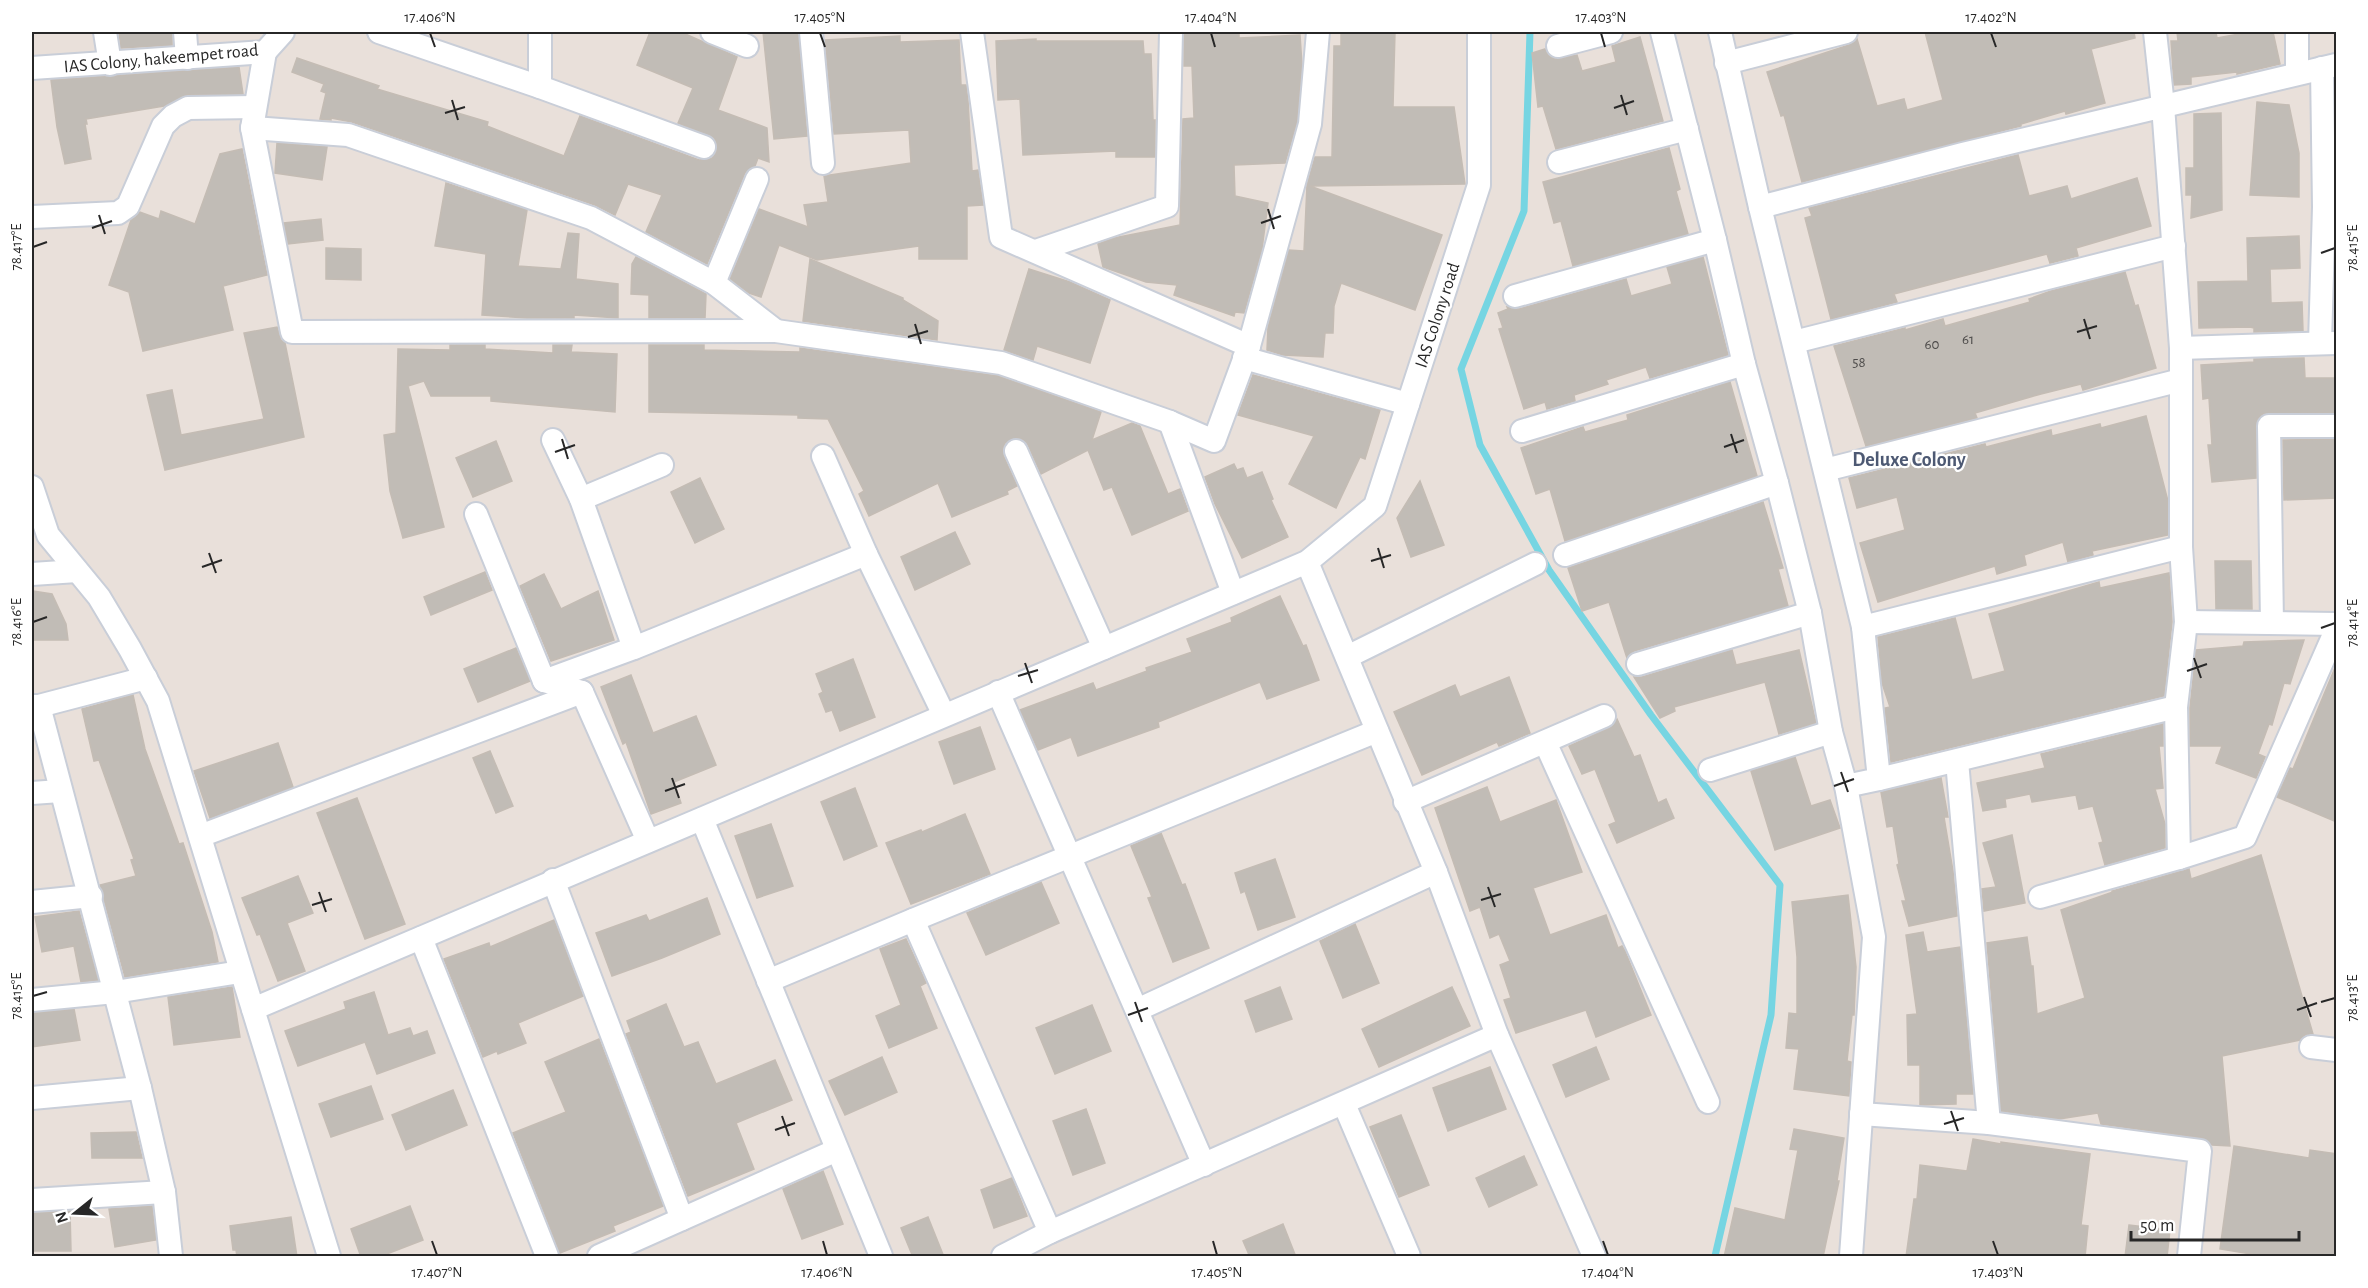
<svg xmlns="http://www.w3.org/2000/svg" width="2368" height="1288" font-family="'Alegreya Sans',sans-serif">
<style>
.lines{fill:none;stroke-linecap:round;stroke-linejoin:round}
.stream{stroke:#76d5e2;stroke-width:7}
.building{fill:#c1bcb6;stroke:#c4bcb4;stroke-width:1.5}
.minor-casing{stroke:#c9ced8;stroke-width:26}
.minor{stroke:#fff;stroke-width:22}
.ticks{fill:none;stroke:#272727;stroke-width:2}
.labels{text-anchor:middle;stroke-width:4.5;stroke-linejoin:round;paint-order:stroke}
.number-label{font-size:15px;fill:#4e4c4b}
.street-label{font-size:18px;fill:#272727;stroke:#fff}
.neighbourhood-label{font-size:20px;font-weight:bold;fill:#4d5973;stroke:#fff}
.neatline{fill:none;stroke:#272727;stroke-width:2}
.ticks-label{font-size:15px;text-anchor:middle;fill:#272727}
</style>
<rect width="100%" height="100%" fill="#e9e0da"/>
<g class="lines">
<path class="stream" d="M1530,32L1524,211L1461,369L1480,445L1549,570L1651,715L1780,885L1771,1015L1715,1256"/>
</g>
<g class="building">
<path d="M119,32H172V45L121,48Z"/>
<path d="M650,32H681L737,57L718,110L767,128L769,162L758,158L755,166L745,173L707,264L646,232L662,195L628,184L615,215L595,205L352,122L331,118V120L320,119L326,93L321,91L324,84L292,72L297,58L379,86L377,89L488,122L487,126L564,156L580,116L699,160L712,158L716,152L717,145L714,138L678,123L693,88L637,65Z"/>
<path d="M763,32H798L807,136L774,139Z"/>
<path d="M1184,32H1239V38L1300,35L1302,65L1297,122L1285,163L1234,165L1235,196L1268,203L1262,249L1244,313L1235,312L1234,316L1174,295L1177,285L1146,282L1103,267L1098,244L1114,238L1180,225L1183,119L1194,118L1192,66H1184Z"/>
<path d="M1341,32H1395L1393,107H1454L1465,184L1310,186L1442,235L1415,310L1341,283L1334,306L1333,333H1325L1323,357L1283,355L1267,350L1268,327L1289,250L1304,251L1307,185L1315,157H1332L1334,46H1341Z"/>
<path d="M1925,32H2134L2135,38L2091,49L2105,103L2066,114L2065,111L2021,124V126L1802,182L1784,115L1781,116L1767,72L1849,45L1857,39L1877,106L1904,99L1907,110L1943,100Z"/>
<path d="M2177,32H2216L2217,38L2250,32H2273L2280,64L2237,74V72L2191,77V84L2174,85L2171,41H2178Z"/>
<path d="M900,36V42L959,40L961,85H966L968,101L972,171L978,170L983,205L967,206V259H919V246L817,260L779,245L761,297L749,293L730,279L759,209L808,227L804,205L828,202L824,176L911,163L909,130L834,134L825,40Z"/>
<path d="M1640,37L1663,121L1556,149L1543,106L1538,107L1532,53L1545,49L1548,55L1555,59L1577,55L1582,71L1616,62L1612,46Z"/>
<path d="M1036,39V41H1143L1144,54H1151L1153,120H1155V157H1116V151L1023,155L1020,99L998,100L996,41Z"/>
<path d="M239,67L243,94L187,95L164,106L86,119L87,124H85L91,159L65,164L57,127L51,80Z"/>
<path d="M2257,102L2289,105L2299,153V197L2250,195Z"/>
<path d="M2221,113L2222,210L2191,218L2192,195H2186V168H2194V114Z"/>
<path d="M277,143L327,147L322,180L275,173Z"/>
<path d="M1669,148L1680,189L1676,191L1688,234L1573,266L1561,221L1554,223L1543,182Z"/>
<path d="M242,149L267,275L223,286L233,330L143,351L129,292L109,285L131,220L140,212L159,219L161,211L195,224L220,154Z"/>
<path d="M2018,155L2029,196L2067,186L2071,199L2137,178L2151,226L2076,248L2078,256L2050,263L2047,254L1894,294L1897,302L1831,319L1805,218L1812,216L1809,208Z"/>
<path d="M446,183L527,210L518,266L561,269L568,233L579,234L576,279L618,284V318L574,315V318H527L482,315L486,254L435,246Z"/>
<path d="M321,219L323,240L288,244L284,223Z"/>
<path d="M2299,236L2300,268L2270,269L2271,303L2302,302L2303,331L2254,332V328L2250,327L2199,328L2198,282L2248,281L2247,238Z"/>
<path d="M326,248L361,249V280L326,279Z"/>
<path d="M636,257L706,294L705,318H649V295L631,294L632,264Z"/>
<path d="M1703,257L1728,355L1650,378L1646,367L1606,380L1608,384L1574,395L1575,401L1547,409L1545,402L1524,409L1499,329L1503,328L1498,313L1508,309L1507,307L1519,309L1626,279L1631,296L1672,284L1667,267Z"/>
<path d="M810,259L903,298V300L938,321L937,340L803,321Z"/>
<path d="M1029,269L1070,282L1110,300L1090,363L1037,346L1033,360L1004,350Z"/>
<path d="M2125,272L2135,306L2138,305L2156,368L2083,390L2081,384L2041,394L1975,413L1977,418L1866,446L1834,346L1905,328V330L1943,319L1945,326L2030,302L2029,299L2051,291Z"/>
<path d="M277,327L281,340L285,343L304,437L165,470L147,395L172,390L181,435L264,419L244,333Z"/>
<path d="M450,345H485V349L553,353V345H572L571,352L617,354L615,412L491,401V396H431L424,381L408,386L444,527L403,538L390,491L384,435L396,433L398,349L450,350Z"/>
<path d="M649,345H704V350L800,352V348L998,376L1101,412L1092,440L1132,423L1140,426L1168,494L1180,489L1188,511L1132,535L1112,487L1104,490L1088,450L1041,474L1028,445L1023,440L1017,438L1005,443L1003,449L1004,457L1017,486L1007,491L1008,494L952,517L938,483L869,516L859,494L864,491L828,419L798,418V415L649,412Z"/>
<path d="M2304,358L2305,378H2337V413L2263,414L2258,419L2256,426V478L2212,482L2208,445H2212L2209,398L2203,399L2201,365L2254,362V359Z"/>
<path d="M1253,375L1380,410L1365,459L1360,457L1336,508L1289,484L1314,436L1238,415Z"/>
<path d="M1730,382L1757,476L1565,541L1550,489L1536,494L1521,448L1583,427L1585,432L1628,420L1627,415Z"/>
<path d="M2146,416L2168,501V535L2092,551L2093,555L2068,562L2063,542L2024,555L2026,565L1997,574L1995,566L1878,602L1860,543L1905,530L1897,497L1857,508L1849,478L1985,444L1986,447L2051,430L2052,436L2100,424L2101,428Z"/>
<path d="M2337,439V498L2284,500L2283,440Z"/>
<path d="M496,441L512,481L473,497L456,458Z"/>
<path d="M1234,464L1237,470L1243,468L1247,478L1262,472L1273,499L1271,500L1288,537L1242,558L1215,504L1205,477Z"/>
<path d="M700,478L724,529L695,543L671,492Z"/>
<path d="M1420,481L1444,545L1411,557L1397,518Z"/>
<path d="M1763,502L1783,568L1778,569L1788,606L1634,651L1627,658L1609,602L1582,611L1568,568Z"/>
<path d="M955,532L970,564L915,590L901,557Z"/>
<path d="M2215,561H2251L2252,609H2216Z"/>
<path d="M485,572L492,590L431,615L424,597Z"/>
<path d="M2169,573L2172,622L2164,696L1891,762L1885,708L1890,707L1882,683L1878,637L1955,618L1972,680L2005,671L1989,614L2099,582L2100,588Z"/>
<path d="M544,574L561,609L598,591L614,640L551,661L520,586Z"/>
<path d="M33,591L52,594L66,624L68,640H34Z"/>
<path d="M1280,596L1303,646L1306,645L1319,680L1267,699L1260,682L1158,722L1159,727L1078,756L1071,737L1038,750L1020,710L1093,683L1096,690L1147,671L1146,668L1192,652L1187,639L1232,622L1231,618Z"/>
<path d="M2304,640L2290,684L2284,683L2272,725L2269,724L2258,754L2265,757L2256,778L2216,763L2222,746H2190V708L2196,650L2243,646L2244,642Z"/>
<path d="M516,648L530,681L478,702L464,669Z"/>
<path d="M1732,650L1736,665L1799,650L1816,723L1779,734L1765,682L1674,707L1675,711L1660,718L1634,677H1642Z"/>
<path d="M853,659L875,717L840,731L832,710L826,712L819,694L823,692L816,674Z"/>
<path d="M2337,663V822L2277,797L2290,768L2293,769Z"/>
<path d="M631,675L653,733L696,716L716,765L674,782L681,803L651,814L626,742L623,744L601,687Z"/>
<path d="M1509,677L1530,733L1499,746L1497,742L1422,775L1394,712L1455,685L1460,697Z"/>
<path d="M133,695L145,749L179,844L183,843L212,932L218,962L125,977L100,885L136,876L131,860L134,859L99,760L94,761L82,709Z"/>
<path d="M1617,719L1634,757L1640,755L1658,803L1666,799L1674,818L1617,843L1609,825L1616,822L1595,769L1582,774L1569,746L1609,728Z"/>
<path d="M2163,724V746H2159L2163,788L2155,789L2165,824V848L2105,865L2099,843L2103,842L2093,806L2079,809L2076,795L2032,802L2030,794L2005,799L2006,807L1983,811L1977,783L2045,768L2041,754Z"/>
<path d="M980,727L995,769L954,784L939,742Z"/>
<path d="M278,743L293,787L210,818L194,771Z"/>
<path d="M490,751L513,806L496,813L473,758Z"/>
<path d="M1795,757L1811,806L1830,800L1840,828L1775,850L1751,771Z"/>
<path d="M1941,778L1948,817H1944L1953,871L1957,916L1909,926L1902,901H1906L1897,865L1899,864L1893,826L1887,827L1881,792Z"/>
<path d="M1487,787L1500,822L1556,800L1582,872L1533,888L1550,935L1606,915L1618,948L1622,946L1625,951L1651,1015L1596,1037L1586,1010L1516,1033L1504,1000L1511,998L1500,965L1510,961L1499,934L1490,938L1480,907L1470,911L1435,808Z"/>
<path d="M855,788L877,846L844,860L821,802Z"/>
<path d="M357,798L405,924L365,939L317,813Z"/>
<path d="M965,814L990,874L911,904L886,843L921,830L922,832Z"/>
<path d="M771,824L793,886L757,898L735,836Z"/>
<path d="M1161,833L1182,885L1185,884L1209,948L1173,962L1148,898L1152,897L1131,846Z"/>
<path d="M2012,835L2025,903L1984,911L1982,889L1996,887L1983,843Z"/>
<path d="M2261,855L2313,1034L2305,1035L2300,1040L2222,1056L2230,1146L2212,1145L2202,1138L2101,1124L2098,1113L2059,1119L2001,1111L1987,943L2027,937L2031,966H2033L2037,1014L2085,998L2061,910L2113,892L2112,891L2189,869L2191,879Z"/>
<path d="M1275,859L1295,917L1258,930L1245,891L1241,893L1235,873Z"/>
<path d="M298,876L313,913L287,923L305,971L278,981L260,934L257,935L242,898Z"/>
<path d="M1041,882L1059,923L986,955L967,913Z"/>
<path d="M1848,895L1856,967L1854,1015H1852L1847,1061L1851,1062L1849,1096L1794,1089L1799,1049L1786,1048L1789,1013L1797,1014V957L1792,902Z"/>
<path d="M707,898L720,934L662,958L612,976L596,933L646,915L649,921Z"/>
<path d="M79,911L98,980L81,982L74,946L42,952L35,917Z"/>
<path d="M554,920L583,996L518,1023L526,1043L498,1054L497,1051L483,1057L444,959L489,943L490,947Z"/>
<path d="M1355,924L1379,983L1343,998L1320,941Z"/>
<path d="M1923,932L1927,952L1960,947L1973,1094H1956V1104L1920,1105V1065H1908L1907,1015L1917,1014L1906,935Z"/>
<path d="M906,939L926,983L920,986L937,1028L889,1048L876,1016L901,1005L880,949Z"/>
<path d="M232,987L240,1037L174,1045L168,997Z"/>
<path d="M1280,987L1292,1019L1256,1032L1245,1001Z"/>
<path d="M1452,987L1470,1026L1379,1067L1362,1029Z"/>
<path d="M374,992L388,1035L410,1028L413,1036L427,1031L435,1053L377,1074L365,1042L298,1066L285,1031L346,1009L344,1002Z"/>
<path d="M666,1004L684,1047L698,1042L716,1084L775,1060L792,1100L736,1123L754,1169L688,1196L626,1034L631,1032L627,1021Z"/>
<path d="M1092,1005L1111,1051L1055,1074L1036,1028Z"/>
<path d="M74,1009L80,1040L32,1047V1013Z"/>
<path d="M599,1039L663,1206L613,1226L615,1231L560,1253L513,1133L566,1112L545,1062Z"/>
<path d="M1596,1047L1609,1079L1566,1097L1553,1065Z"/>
<path d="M882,1057L897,1092L845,1115L829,1081Z"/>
<path d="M1490,1067L1506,1109L1448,1131L1433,1088Z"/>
<path d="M371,1086L383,1119L331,1137L319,1104Z"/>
<path d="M453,1090L467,1125L406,1150L392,1115Z"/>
<path d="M1086,1109L1105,1163L1073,1175L1053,1121Z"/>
<path d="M1401,1115L1429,1185L1399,1197L1370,1127Z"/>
<path d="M1794,1129L1844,1138L1837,1181H1839L1823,1257H1724L1735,1208L1785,1220L1798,1150L1790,1149Z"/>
<path d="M136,1132L142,1158H92L91,1133Z"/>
<path d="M1973,1139L2001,1144V1142L2090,1154L2081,1225L2088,1226L2085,1257H1906L1914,1199H1917L1920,1165L1967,1171Z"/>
<path d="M2234,1146L2309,1158L2310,1150L2337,1154V1257H2269L2220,1249Z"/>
<path d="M1524,1156L1537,1185L1489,1207L1476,1178Z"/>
<path d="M823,1171L843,1224L802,1239L783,1189Z"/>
<path d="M1012,1178L1027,1216L994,1228L981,1190Z"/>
<path d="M152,1206L156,1240L115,1247L109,1209Z"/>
<path d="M410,1206L423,1240L379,1257H361L351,1229Z"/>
<path d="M70,1211L71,1251H32V1213Z"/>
<path d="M291,1217L297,1257H237L236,1250H233L230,1226Z"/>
<path d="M928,1217L944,1257H913L901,1228Z"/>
<path d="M1283,1224L1296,1257H1250L1243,1241Z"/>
<path d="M2129,1225L2170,1230L2167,1257H2125Z"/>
</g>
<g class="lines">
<g class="minor-casing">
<g id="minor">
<path d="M105,32L110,64"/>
<path d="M185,32L187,58"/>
<path d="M379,32L540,87L704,147"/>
<path d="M540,32V87"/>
<path d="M712,32L747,46"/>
<path d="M811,32L823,163"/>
<path d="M972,32L1001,237L1249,346"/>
<path d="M1662,32L1715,240L1744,364L1777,483L1810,613L1831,732L1846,786L1874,937L1851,1256"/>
<path d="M1720,32L1760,207L1863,627L1879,779L1846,786"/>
<path d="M2155,32L2163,106L2181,348V547L2186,622L2176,707L2179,858"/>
<path d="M2297,32V72"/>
<path d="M1558,46L1611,32"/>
<path d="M265,52L252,128L292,332L776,331L1001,363L1170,422L1214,441L1249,346L1310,124L1318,32"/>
<path d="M1726,63L1846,32"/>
<path d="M32,68L265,52L283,32"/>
<path d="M252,128L348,135L591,218L714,283L776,331"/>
<path d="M1559,162L1687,129"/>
<path d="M1760,207L1963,154L2336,65"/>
<path d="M32,217L118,213L128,206L163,126L173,116L188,108L255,107"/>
<path d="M1036,251L1167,206L1171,32"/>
<path d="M714,283L757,179"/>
<path d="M1515,296L1715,240"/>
<path d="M1794,342L2174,246"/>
<path d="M2320,343L2324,207L2322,68"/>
<path d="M2181,348L2336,343"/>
<path d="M1244,358L1408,404"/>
<path d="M1170,422L1233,593"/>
<path d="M1522,431L1744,364"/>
<path d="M553,440L581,499L634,648"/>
<path d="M1016,451L1104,648"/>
<path d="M823,456L866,554L944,715"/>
<path d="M1825,470L2181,380"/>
<path d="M32,487L48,535L99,597L130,649L158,701L329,1256"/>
<path d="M581,499L662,465"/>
<path d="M476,514L544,681"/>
<path d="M1565,555L1777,483"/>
<path d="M32,574L77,571"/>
<path d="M2186,622L2336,624"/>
<path d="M2272,623L2269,426H2336"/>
<path d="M1863,627L2181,547"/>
<path d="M1347,657L1535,564"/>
<path d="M1638,664L1810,613"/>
<path d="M998,692L1204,1165"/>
<path d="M32,706H39L146,678"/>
<path d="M39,706L140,1088L164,1192L171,1256"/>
<path d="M1545,742L1708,1102"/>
<path d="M1957,761L1989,1123L2200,1151L2189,1256"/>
<path d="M1710,770L1831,732"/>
<path d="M1879,779L2176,707"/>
<path d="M32,793L60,791"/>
<path d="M1405,802L1604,716"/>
<path d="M702,819L881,1256"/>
<path d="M200,836L582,692"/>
<path d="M648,841L582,692L544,681L634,648L866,554"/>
<path d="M553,880L682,1219"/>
<path d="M2040,897L2179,858L2245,837L2336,630"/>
<path d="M32,902L91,896"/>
<path d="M913,920L1050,1232"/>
<path d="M421,938L547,1256"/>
<path d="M768,981L913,920L1377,731"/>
<path d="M32,1000L115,992L240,972"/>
<path d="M253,1009L1307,562L1375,506L1479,185V32"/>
<path d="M1137,1010L1436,872"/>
<path d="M1497,1035L1594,1256"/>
<path d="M2311,1047L2336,1050"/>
<path d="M32,1098L140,1088"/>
<path d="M1344,1104L1409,1256"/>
<path d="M1861,1114L1989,1123"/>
<path d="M32,1200L164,1192"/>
<path d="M599,1256L837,1150"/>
<path d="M1003,1256L1050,1232L1497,1035L1436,872L1307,562"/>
</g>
</g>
<use href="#minor" class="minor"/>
</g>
<path class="ticks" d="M430,33L435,47M820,33L825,47M1211,33L1215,47M1601,33L1605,47M1991,33L1996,47M1621,95L1627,115M452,100L458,120M1614,108L1634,101M445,113L465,107M1268,209L1274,229M99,215L105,234M1261,223L1281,216M92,228L112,221M33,247L47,242M2321,253L2335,248M2084,319L2090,339M915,324L921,344M2077,332L2097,326M908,337L928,331M1731,434L1737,453M562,439L568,459M1724,447L1744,440M555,452L575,445M1378,548L1384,568M209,553L216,573M1371,561L1391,555M202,567L222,560M33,622L47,617M2321,628L2335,623M2194,658L2201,678M1025,663L1032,683M2187,671L2207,664M1018,676L1038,670M1841,772L1848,792M672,778L679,798M1834,786L1854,779M665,791L685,784M1488,887L1495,907M319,892L326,912M1481,900L1501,894M312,905L332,899M33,996L47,992M2304,997L2311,1017M1135,1002L1142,1022M2321,1002L2335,998M2297,1010L2317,1003M1128,1015L1148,1008M1951,1111L1958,1131M782,1116L789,1136M1944,1124L1964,1118M775,1130L795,1123M432,1241L437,1255M823,1241L827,1255M1213,1241L1217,1255M1603,1241L1608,1255M1993,1241L1998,1255"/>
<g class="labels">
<g class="number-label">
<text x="1968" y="344">61</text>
<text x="1932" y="349">60</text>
<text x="1859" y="367">58</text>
</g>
<g class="street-label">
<text transform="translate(161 58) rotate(-5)" y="6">IAS Colony, hakeempet road</text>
<text transform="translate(1437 315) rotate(-72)" y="6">IAS Colony road</text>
</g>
<g class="neighbourhood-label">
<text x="1909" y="466">Deluxe Colony</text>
</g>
</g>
<rect width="2368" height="1288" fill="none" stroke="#ffffff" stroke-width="66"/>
<g transform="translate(75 1213) rotate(252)" stroke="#ffffff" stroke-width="4.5" paint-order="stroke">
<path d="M0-4.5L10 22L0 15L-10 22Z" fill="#272727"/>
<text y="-9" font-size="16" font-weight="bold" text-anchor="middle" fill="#272727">N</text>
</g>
<path d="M2131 1231v9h168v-9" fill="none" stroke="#272727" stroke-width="3"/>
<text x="2140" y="1231" font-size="18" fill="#272727" stroke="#ffffff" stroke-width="4.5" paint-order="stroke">50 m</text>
<rect x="33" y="33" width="2302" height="1222" class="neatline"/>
<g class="ticks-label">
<text x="430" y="22">17.406°N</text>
<text x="820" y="22">17.405°N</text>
<text x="1211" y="22">17.404°N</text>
<text x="1601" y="22">17.403°N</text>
<text x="1991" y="22">17.402°N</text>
<text transform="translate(16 247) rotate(-90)" y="5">78.417°E</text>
<text transform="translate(2352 248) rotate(-90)" y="5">78.415°E</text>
<text transform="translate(16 622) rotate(-90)" y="5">78.416°E</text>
<text transform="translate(2352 623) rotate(-90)" y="5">78.414°E</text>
<text transform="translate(16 996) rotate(-90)" y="5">78.415°E</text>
<text transform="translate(2352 998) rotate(-90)" y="5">78.413°E</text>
<text x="437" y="1277">17.407°N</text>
<text x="827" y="1277">17.406°N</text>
<text x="1217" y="1277">17.405°N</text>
<text x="1608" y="1277">17.404°N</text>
<text x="1998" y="1277">17.403°N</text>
</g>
</svg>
